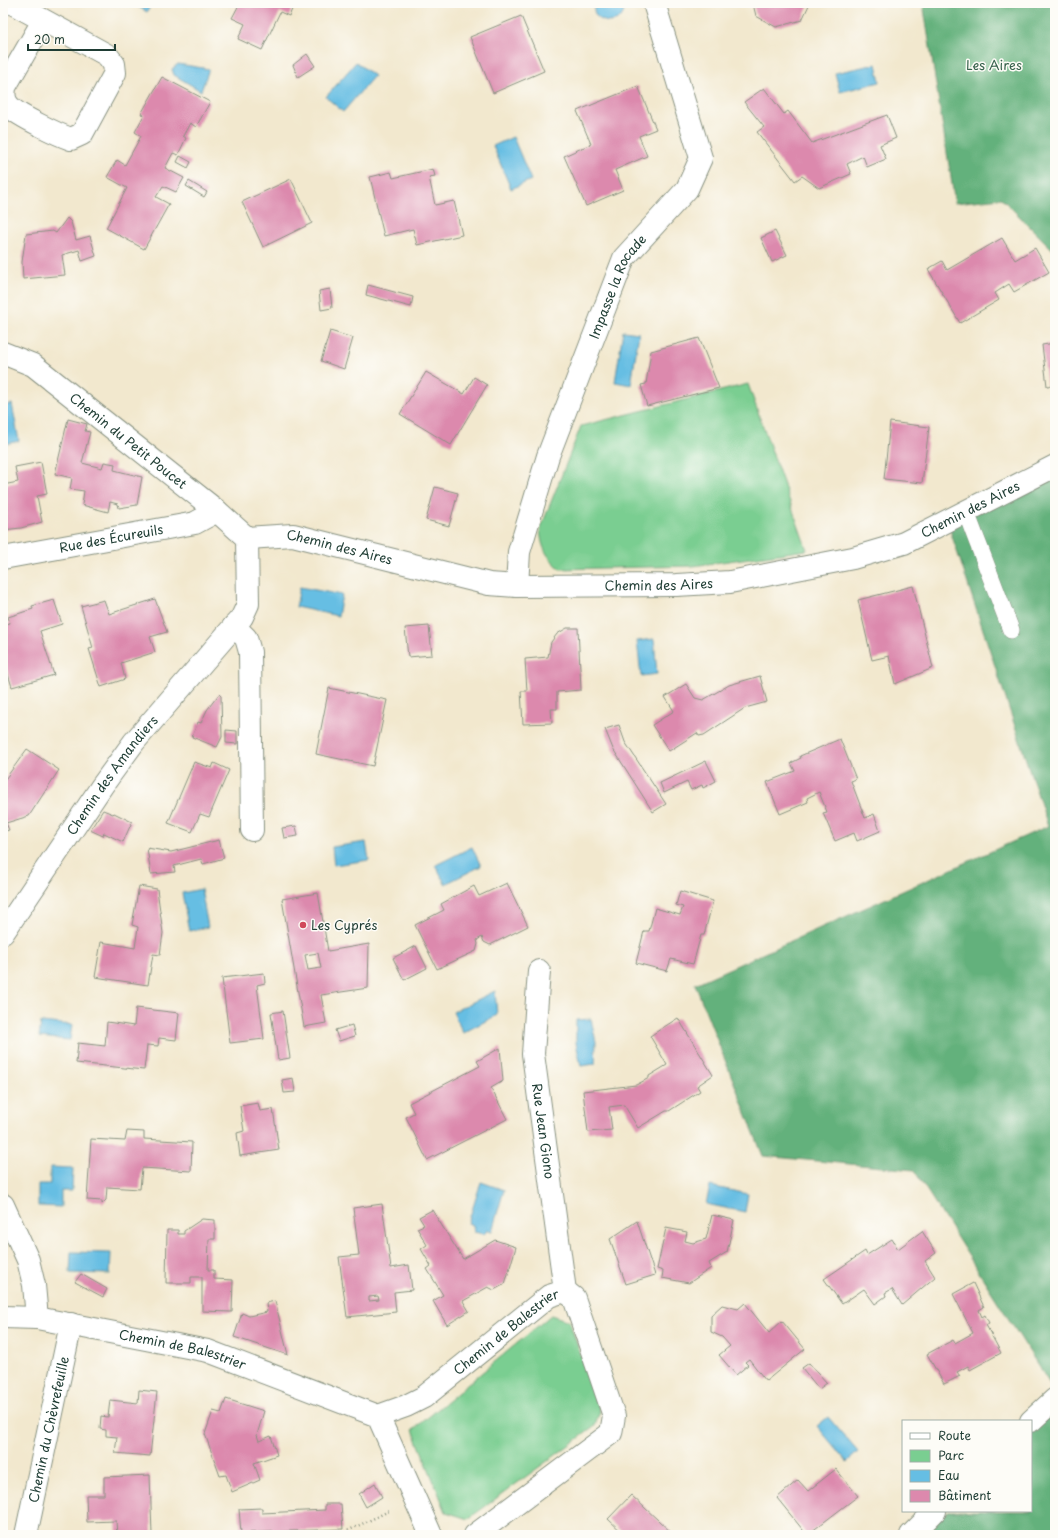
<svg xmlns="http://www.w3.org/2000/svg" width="1058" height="1538" font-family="'Playpen Sans',sans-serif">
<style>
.green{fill:#7ace91;stroke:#4c8662}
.forest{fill:#63b17b;stroke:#417758}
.water{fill:#66bee3;stroke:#427e8c}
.building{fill:#dc89ad;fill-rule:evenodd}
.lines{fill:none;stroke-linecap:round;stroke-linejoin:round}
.service-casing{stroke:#889281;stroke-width:18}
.minor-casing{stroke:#889281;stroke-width:24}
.path{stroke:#889281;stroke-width:2.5;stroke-dasharray:1 3;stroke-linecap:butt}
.service{stroke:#fff;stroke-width:17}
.minor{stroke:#fff;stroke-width:22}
.poi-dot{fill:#d1495b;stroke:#fdfcf7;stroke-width:1.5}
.labels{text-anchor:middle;stroke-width:3;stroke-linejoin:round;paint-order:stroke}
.park-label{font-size:13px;fill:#36614b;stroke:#fdfcf7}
.street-label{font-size:13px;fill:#1f3d34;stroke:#fdfcf7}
.poi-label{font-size:13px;fill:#1f3d34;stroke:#fdfcf7;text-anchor:start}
</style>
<rect width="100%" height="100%" fill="#fdfcf7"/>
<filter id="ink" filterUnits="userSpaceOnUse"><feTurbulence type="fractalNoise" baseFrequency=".025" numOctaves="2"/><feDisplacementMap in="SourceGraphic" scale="8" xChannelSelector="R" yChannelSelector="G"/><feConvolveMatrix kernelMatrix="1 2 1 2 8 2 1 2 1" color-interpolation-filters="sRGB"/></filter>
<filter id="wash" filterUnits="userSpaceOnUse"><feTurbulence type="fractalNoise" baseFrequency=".012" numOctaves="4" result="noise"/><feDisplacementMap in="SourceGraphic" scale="16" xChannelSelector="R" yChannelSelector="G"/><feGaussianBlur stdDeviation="0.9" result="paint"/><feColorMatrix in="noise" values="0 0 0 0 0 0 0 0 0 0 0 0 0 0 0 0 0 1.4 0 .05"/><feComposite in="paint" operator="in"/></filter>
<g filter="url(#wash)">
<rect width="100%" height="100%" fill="#f2e8ce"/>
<g class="green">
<path d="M748,384L807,550L693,566L560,569C546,555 542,550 540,530L581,426Z"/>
<path d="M551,1315L569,1321L600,1411L594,1427L468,1519L446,1512L413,1430Z"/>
</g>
<g class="forest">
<path d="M923,3H1055V252L1001,198L955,203Z"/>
<path d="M1055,469V1392L914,1170L763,1156L695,984L1048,826L947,521Z"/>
<path d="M1055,1410V1535H921L947,1511H1031V1432Z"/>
</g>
<g class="water">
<path d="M132,3H152L147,12Z"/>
<path d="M595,3H624C628,31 587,25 595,3Z"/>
<path d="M356,62L374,76L343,112L326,97Z"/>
<path d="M178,64L209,69L201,91L174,75L172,69Z"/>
<path d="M876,64L880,82L840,92L835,73Z"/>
<path d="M513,137L531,180L511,189L493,146Z"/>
<path d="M623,331L639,333L631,385L615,382Z"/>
<path d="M12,404L19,441L5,444L3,431V406Z"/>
<path d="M300,587L342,595L338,616L296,607Z"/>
<path d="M654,639L657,674L641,676L637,641Z"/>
<path d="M366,842L369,860L334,865L332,847Z"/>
<path d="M472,847L481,866L445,884L436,865Z"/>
<path d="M201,889L208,927L189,931L182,893Z"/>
<path d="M495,991L497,1015L463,1033L453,1012Z"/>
<path d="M591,1019L596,1042L595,1064L581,1066L576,1043V1020Z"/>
<path d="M41,1022L72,1025L70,1040L39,1037Z"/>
<path d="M50,1167L73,1168L72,1191H61V1207L38,1206V1184H50Z"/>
<path d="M481,1182L504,1190L492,1231L488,1230L484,1234L474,1232L473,1225L468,1223Z"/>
<path d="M710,1186L748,1194L745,1212L706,1204Z"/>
<path d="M71,1252L111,1253L110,1274L70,1273Z"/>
<path d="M828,1417L858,1452L847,1462L817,1426Z"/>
</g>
<g id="blocks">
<g class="building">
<path d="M240,3H295L289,16L280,12L262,50L238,39L245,24L232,18Z"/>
<path d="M751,3H810L802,20L776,27L756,16L753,4Z"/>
<path d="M521,16L544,71L493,93L470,37Z"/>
<path d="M307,54L315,66L298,77L293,65Z"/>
<path d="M162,77L210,102L196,127L190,123L183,136L186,138L178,155L173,153L165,168L184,178L176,192L163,186L156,197L169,204L144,249L106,228L127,188L107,177L117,160L125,165L141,136L135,132L144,115L141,114Z"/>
<path d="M638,86L656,129L639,136L647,156L615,170L623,190L586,206L564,156L591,144L577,111Z"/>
<path d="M764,88L784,114L788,111L812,143L887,115L896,138L880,145L886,159L867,167L863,156L847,164L851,174L819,188L802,176L795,181L757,132L764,127L744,102Z"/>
<path d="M180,156L191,162L188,168L177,162Z"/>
<path d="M433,169L435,176L429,177L435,205L454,201L462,235L417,245L413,229L384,236L370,177L391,172L393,178Z"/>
<path d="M291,179L312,223L263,247L242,202Z"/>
<path d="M189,181L207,192L204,197L186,186Z"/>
<path d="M67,218L71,222L76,240L90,236L96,256L82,261L79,250L62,255L65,275L23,279L22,262L26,234L53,231L56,233Z"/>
<path d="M775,231L787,255L772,262L761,238Z"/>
<path d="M1002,238L1015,260L1035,248L1049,272L1014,292L1009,284L995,293L999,300L960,323L928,269L942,261L947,270Z"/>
<path d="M368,285L413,297L411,307L366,295Z"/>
<path d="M330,289L332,308L321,310L319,291Z"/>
<path d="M330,331L353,338L344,369L321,361Z"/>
<path d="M699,338L719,388L647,406L641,385L646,384L651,351Z"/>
<path d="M1055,343V385L1047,386L1042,345Z"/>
<path d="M426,372L464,394L474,377L487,385L451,445L400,414Z"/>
<path d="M68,419L87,424L85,431L90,432L82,463L102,468L104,462L115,464L114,470L142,477L137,505L119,508L118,504L110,502L108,512L82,505L84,491L70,489L72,478L55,474Z"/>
<path d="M890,422L929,427L922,483L884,479Z"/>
<path d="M41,462L47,494L37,496L42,522L21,528L3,530V485L18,482L15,467Z"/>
<path d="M435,487L458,493L449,526L426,520Z"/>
<path d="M913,586L933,668L895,684L889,656L872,660L858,600Z"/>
<path d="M155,599L167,632L150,637L155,652L121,663L125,679L101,687L89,649L93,648L81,606L104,600L109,614Z"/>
<path d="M54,600L62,624L40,631L54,675L12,687L3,658V625L10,623L8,617L33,609L32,606Z"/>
<path d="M429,626L432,655L408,657L405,628Z"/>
<path d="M567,628H578L581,690L557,692V709H551L552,723L523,724L521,691H527L525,659L548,657L551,642L557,634Z"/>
<path d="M760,676L767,702L745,708L704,735L699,736L697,733L669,751L652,725L674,711L665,697L686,684L695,698L703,700L729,685Z"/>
<path d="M329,688L387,700L373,766L316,754Z"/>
<path d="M219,694L221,696L222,737L217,747L192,737L198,722L201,723L207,710Z"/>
<path d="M619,725L625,742L666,804L653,812L613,749L605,729Z"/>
<path d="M226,730L237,731V744L226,743Z"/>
<path d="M840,739L856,779L851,781L865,818L874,814L880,831L857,841L854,833L835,841L823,813L827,812L819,792L807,798L808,802L780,814L767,782L795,771L791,763L801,758L800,756Z"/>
<path d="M27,749L59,770L29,816L6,823L9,830L3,832V782Z"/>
<path d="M706,761L716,781L703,788L702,785L691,790L687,782L664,793L660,783Z"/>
<path d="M194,762L212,768L214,763L229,770L209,817L200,814L192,832L168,823Z"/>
<path d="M103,810L113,814L114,813L132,822L123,842L104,833L103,836L90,830Z"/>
<path d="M296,826L298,836L284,838L282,828Z"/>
<path d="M219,840L224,858L203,864L201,859L174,866L175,872L151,874L147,848L171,852Z"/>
<path d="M507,883L528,926L490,945L484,942L482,937L477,940L478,944L476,951L437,969L415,925L444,910L441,904L474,886L479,896Z"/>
<path d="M139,886L157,889L163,933L160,955L153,954L148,985L95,977L101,942L135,948L138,927L132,925Z"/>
<path d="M680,891L713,901L704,935H701L693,964L671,959L667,971L636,963L644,931H649L655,908L680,915L683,907L676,905Z"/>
<path d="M318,893L328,951L369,944L368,988L321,995L326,1023L304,1027L282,899ZM318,953L321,968L308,970L305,955Z"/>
<path d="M416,946L427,968L404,980L393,958Z"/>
<path d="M264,973L265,983L257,985L264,1039L230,1043L222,978Z"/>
<path d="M136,1008L179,1013L176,1040L159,1038L158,1046L147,1045L144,1070L76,1063L78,1043L105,1046L107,1022L134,1026Z"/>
<path d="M283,1011L290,1058L278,1060L271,1013Z"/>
<path d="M678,1018L713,1075L697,1086L700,1091L669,1111H666L638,1128L624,1105L609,1107L612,1130L588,1132L583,1091L636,1085L649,1078V1076L667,1065L650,1036Z"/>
<path d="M352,1025L355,1036L339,1041L335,1030Z"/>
<path d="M500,1048L503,1081L491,1088L507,1119L427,1160L406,1117L414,1113L409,1103L480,1066L477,1061Z"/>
<path d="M293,1078L295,1092L284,1093L282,1080Z"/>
<path d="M258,1103L260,1111L273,1109L279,1150L240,1156L237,1133L244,1131L240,1106Z"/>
<path d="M127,1131L144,1132V1139L192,1142L191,1171L142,1168L140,1189L107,1187L106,1200L102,1204V1201L87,1200L91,1139L125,1141Z"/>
<path d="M382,1204L391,1268L409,1265L412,1290L394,1292L396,1312L347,1317L339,1257L359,1255L353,1208ZM378,1296L379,1300L369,1301V1297Z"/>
<path d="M432,1210L463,1259L495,1240L516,1247L505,1284L494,1290L488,1287L463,1301L469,1311L447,1325L433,1301L443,1295L427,1269L431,1266L421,1249L427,1245L417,1228L424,1225L419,1217Z"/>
<path d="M712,1215L734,1220L727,1252L709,1263L711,1268L689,1283L662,1278L663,1271L657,1269L666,1228L687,1232L685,1241L693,1243L706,1239Z"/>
<path d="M202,1219L215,1220V1239H209L208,1270H214V1279L233,1280L232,1312L202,1311V1277H191V1283H166L167,1230H178V1234H184V1231Z"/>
<path d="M637,1221L655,1275L626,1284L610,1239Z"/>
<path d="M922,1231L936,1253L925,1261L935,1277L902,1305L892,1289L885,1293L886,1296L875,1304L864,1289L842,1304L824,1279L865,1251L867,1255L892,1239L898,1249Z"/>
<path d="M81,1274L107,1289L103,1297L75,1282Z"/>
<path d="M973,1283L984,1307L979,1310L982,1317L985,1315L989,1323L986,1325L1001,1353L970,1370L968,1366L957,1372L960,1376L944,1384L927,1354L953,1340L955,1343L973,1333L953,1294Z"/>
<path d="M275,1301L288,1355L234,1337L242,1313L249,1316L267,1312L266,1303Z"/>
<path d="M745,1303L769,1333L782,1321L805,1349L766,1381L749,1359L745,1362L748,1365L736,1375L719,1355L730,1346L722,1337L711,1332V1315L722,1305L738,1309Z"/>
<path d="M809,1363L827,1383L819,1389L802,1368Z"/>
<path d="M139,1390L157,1392L150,1456L115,1453L117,1437L106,1436V1430L100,1429L101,1416L108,1417L110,1400L138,1403Z"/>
<path d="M226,1399L264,1411L257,1435L259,1441L271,1436L277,1455L254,1463L260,1480L232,1492L226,1475L220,1476L205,1434L213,1411L221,1413Z"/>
<path d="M836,1469L858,1496L807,1535L777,1498L798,1480L808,1491Z"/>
<path d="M150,1475L152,1535H117L116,1521L87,1522L86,1495H104V1477Z"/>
<path d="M375,1483L382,1497L366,1507L359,1494Z"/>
<path d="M631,1495L672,1533L670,1535H625L608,1519Z"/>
<path d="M325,1504H341L343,1529L241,1533L239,1509L262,1508V1513L325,1510Z"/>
</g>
</g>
</g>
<g filter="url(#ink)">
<use href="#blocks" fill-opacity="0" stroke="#889281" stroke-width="1"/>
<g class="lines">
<g class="service-casing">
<path id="service" d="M966,512L1011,630"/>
</g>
<g class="minor-casing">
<g id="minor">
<path d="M12,3L107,55L114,64L115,73L82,134L71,139C59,135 19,116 10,107C4,101 4,95 5,87L43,21"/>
<path id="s1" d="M3,353L33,365L217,511L247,538"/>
<path id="s2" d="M247,538L293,535L489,584L517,586L676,585L730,582L853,558L904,543L1055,466"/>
<path id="s3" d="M3,558L195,523L217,511"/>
<path id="s4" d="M517,586L519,552L548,456L624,258L687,189L701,158L654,3"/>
<path d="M234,626L246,638L250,652L252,830"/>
<path id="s5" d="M3,933L102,786L134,742L242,617L248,604L247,538"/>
<path id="s6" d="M539,971L533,1054L565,1291"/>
<path d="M3,1205L28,1260L34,1285L37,1318"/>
<path id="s7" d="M3,1317L37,1318L208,1351L378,1416L431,1535"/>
<path id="s8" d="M378,1416L406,1406L424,1397L549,1296L565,1291"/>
<path d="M1031,1421L1055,1399"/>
<path id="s9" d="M26,1535L71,1324"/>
<path d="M475,1535L611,1433L614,1416L574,1298L565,1291"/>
<path d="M911,1535L935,1511"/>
</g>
</g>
<path class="path" d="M325,1535H339L391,1510"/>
<use href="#service" class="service"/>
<use href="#minor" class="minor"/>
</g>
</g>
<circle class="poi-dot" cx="303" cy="925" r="4"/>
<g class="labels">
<g class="park-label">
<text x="994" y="70">Les Aires</text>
</g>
<g class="street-label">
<text dy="5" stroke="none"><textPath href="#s4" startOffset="318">Impasse la Rocade</textPath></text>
<text dy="5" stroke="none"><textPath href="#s1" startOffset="154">Chemin du Petit Poucet</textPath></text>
<text dy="5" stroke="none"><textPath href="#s2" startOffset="742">Chemin des Aires</textPath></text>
<text dy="5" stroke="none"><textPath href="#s3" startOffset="110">Rue des Écureuils</textPath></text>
<text dy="5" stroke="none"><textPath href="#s2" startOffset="94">Chemin des Aires</textPath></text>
<text dy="5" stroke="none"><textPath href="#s2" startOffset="418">Chemin des Aires</textPath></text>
<text dy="5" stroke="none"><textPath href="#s5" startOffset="192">Chemin des Amandiers</textPath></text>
<text dy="5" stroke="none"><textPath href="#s6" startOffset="161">Rue Jean Giono</textPath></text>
<text dy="5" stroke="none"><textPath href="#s8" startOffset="155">Chemin de Balestrier</textPath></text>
<text dy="5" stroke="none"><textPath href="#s7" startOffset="183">Chemin de Balestrier</textPath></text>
<text dy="5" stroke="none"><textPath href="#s9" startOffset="108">Chemin du Chèvrefeuille</textPath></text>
</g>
<g class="poi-label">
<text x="311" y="930">Les Cyprés</text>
</g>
</g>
<rect width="1058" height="1538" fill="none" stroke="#fdfcf7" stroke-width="16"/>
<rect x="902" y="1420" width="130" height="92" fill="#fdfcf7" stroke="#a4b0a9"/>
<rect x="910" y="1433" width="20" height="6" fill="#ffffff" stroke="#a4b0a9"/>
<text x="938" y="1440" font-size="12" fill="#1f3d34">Route</text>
<rect x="910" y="1450" width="20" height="12" fill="#7ace91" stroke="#a4b0a9"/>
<text x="938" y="1460" font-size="12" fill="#1f3d34">Parc</text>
<rect x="910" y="1470" width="20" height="12" fill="#66bee3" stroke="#a4b0a9"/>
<text x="938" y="1480" font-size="12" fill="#1f3d34">Eau</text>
<rect x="910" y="1490" width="20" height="12" fill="#dc89ad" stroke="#a4b0a9"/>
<text x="938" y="1500" font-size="12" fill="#1f3d34">Bâtiment</text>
<path d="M28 44v6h87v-6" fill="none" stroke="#1f3d34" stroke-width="2"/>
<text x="34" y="44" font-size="12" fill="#1f3d34" stroke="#fdfcf7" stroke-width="3" paint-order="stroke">20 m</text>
</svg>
